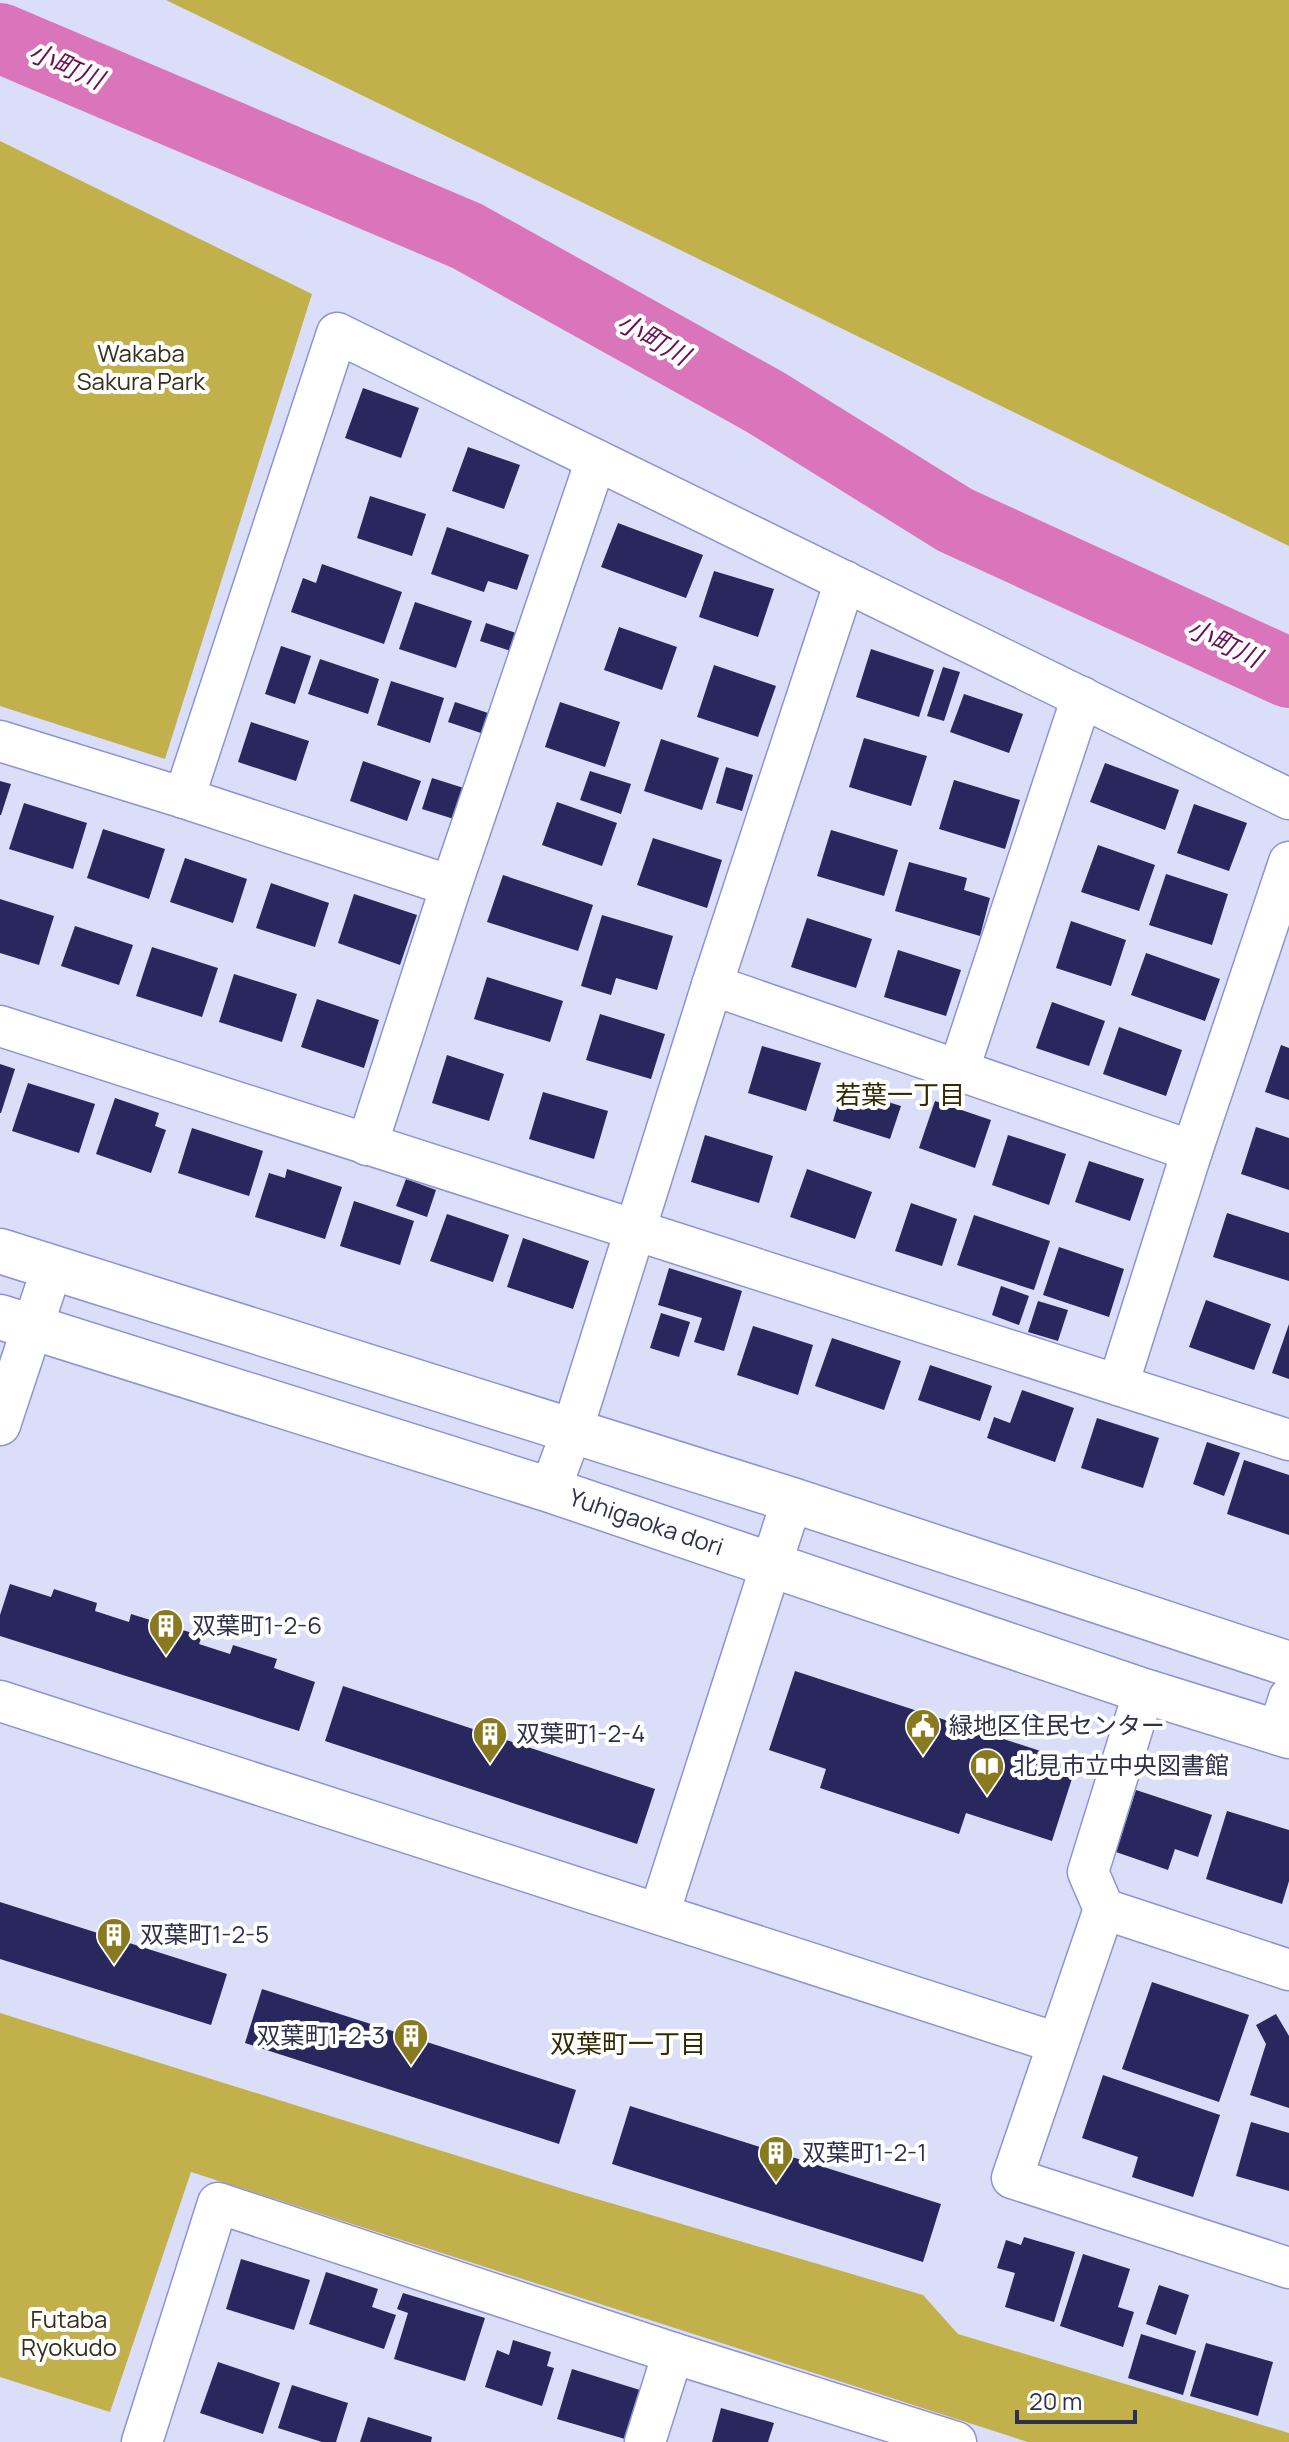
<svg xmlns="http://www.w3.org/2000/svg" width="1289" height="2442" font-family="Manrope,'Noto Sans JP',sans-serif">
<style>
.green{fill:#c2b04b}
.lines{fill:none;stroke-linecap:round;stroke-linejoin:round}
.river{stroke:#da75bc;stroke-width:70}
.building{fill:#28285e}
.street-casing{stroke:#8d93d3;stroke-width:43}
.secondary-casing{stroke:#8d93d3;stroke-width:47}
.street{stroke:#fff;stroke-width:40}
.secondary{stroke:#fff;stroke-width:44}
.labels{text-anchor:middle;stroke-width:8;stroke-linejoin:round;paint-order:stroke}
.park-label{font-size:24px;fill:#34301a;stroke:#fff}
.street-label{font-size:24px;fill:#2e314b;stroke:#fff}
.poi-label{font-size:24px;fill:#2e314b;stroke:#fff;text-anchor:start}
.water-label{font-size:26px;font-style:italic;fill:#6b0f57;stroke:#fff}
.neighbourhood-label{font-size:26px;fill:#312a00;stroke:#fff}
</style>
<rect width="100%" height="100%" fill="#dadef9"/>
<g class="green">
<path d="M166,0H1289V546Z"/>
<path d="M0,141L312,294L165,759L0,706Z"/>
<path d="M0,2013L573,2192L923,2295L958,2334L1289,2433V2442H1028L191,2172L110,2412L0,2377Z"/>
</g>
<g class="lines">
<path class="river" d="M0,38L467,236L765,402L955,520L1289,673"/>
</g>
<g class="building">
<path d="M363,388L419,408L401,458L345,438Z"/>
<path d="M468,447L520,465L504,509L452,491Z"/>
<path d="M370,496L426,514L412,556L357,538Z"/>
<path d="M618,523L703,555L686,598L601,567Z"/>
<path d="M447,527L529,555L517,590L488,581L484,592L431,574Z"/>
<path d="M322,564L402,592L384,644L291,612L303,578L316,583Z"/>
<path d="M714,571L774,589L758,637L699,617Z"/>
<path d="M415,602L472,621L456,668L399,649Z"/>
<path d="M486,623L516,633L511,651L480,641Z"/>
<path d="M619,627L677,647L662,690L604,670Z"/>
<path d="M281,646L311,656L295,704L265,694Z"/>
<path d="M871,649L934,670L919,717L856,697Z"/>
<path d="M320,659L379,679L368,714L308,694Z"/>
<path d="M714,665L776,686L758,737L697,717Z"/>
<path d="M943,667L960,672L944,721L927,716Z"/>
<path d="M391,681L444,698L430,743L377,725Z"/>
<path d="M964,694L1023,714L1009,753L950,732Z"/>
<path d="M455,702L488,713L481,733L448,722Z"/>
<path d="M560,702L620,722L605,767L545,747Z"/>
<path d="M251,722L309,741L296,781L238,762Z"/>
<path d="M864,738L927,756L911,806L849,787Z"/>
<path d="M661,739L719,758L702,810L644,791Z"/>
<path d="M363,761L421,781L407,821L350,801Z"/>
<path d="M1105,763L1179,790L1165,830L1090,802Z"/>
<path d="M726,767L753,775L742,811L716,803Z"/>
<path d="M590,771L631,784L621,814L580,800Z"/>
<path d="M432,778L467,789L457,820L422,809Z"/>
<path d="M954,780L1020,800L1005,849L939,829Z"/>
<path d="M0,781L11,784L1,815H0Z"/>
<path d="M557,802L617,823L602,866L542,845Z"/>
<path d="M24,803L87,823L73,869L9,849Z"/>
<path d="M1194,804L1247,823L1229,871L1177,853Z"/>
<path d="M103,829L165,849L149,899L87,878Z"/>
<path d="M831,830L898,850L884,896L817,876Z"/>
<path d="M653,838L722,860L707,908L637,885Z"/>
<path d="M1098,845L1155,865L1139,911L1081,892Z"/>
<path d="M185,858L247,879L233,923L170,902Z"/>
<path d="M909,862L967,878L964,890L990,898L980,936L895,911Z"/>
<path d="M1166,874L1228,894L1212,945L1149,925Z"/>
<path d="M503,875L593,905L578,951L487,922Z"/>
<path d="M271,883L329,903L315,947L256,928Z"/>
<path d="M354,894L417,915L400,965L338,943Z"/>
<path d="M0,899L54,916L39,965L0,953Z"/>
<path d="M602,915L673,936L657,990L616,978L611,995L581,986Z"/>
<path d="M807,918L872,939L856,988L791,967Z"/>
<path d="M1071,921L1126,940L1111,986L1056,968Z"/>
<path d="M75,926L133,945L119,985L61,966Z"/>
<path d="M152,947L218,968L202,1017L136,996Z"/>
<path d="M898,950L961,970L946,1016L884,997Z"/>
<path d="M1146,953L1220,979L1205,1021L1131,995Z"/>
<path d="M234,974L297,994L282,1042L219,1022Z"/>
<path d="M487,977L563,1001L550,1042L474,1019Z"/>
<path d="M317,999L379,1020L364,1068L301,1047Z"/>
<path d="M1052,1002L1105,1021L1089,1066L1036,1048Z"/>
<path d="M600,1014L665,1034L651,1079L586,1060Z"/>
<path d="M1119,1027L1182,1050L1166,1096L1103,1074Z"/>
<path d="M1281,1045L1289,1048V1100L1265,1092Z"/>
<path d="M762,1046L821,1063L806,1111L748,1093Z"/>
<path d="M447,1055L504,1074L489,1121L432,1103Z"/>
<path d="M0,1064L15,1069L1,1113H0Z"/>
<path d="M28,1083L95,1104L79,1153L12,1131Z"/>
<path d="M843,1088L901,1106L890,1139L833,1121Z"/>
<path d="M543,1092L608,1111L594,1159L529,1139Z"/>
<path d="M115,1098L159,1113L155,1126L166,1130L151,1173L96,1154Z"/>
<path d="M935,1101L991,1120L975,1168L919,1148Z"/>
<path d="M1256,1127L1289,1138V1190L1241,1174Z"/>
<path d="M192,1128L263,1151L249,1196L178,1173Z"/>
<path d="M705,1135L773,1156L759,1203L691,1182Z"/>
<path d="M1008,1135L1066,1154L1049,1205L992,1185Z"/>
<path d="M1089,1161L1144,1179L1130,1221L1075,1202Z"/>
<path d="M287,1169L342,1187L325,1239L255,1217L269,1173L285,1178Z"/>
<path d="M807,1169L872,1192L855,1239L790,1217Z"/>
<path d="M406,1179L436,1190L427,1217L396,1206Z"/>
<path d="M354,1201L414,1221L400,1265L340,1246Z"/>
<path d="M911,1203L957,1219L942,1266L895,1251Z"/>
<path d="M1227,1213L1289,1233V1281L1213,1257Z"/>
<path d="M447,1214L509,1235L493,1282L430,1261Z"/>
<path d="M974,1215L1050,1241L1034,1290L957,1265Z"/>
<path d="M523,1238L589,1261L573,1309L507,1287Z"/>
<path d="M1059,1247L1124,1269L1109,1317L1043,1295Z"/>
<path d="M669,1268L742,1291L724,1351L694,1342L702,1318L658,1305Z"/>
<path d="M1001,1286L1029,1296L1019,1325L992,1315Z"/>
<path d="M1206,1300L1271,1324L1254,1370L1189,1347Z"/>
<path d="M1038,1301L1068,1310L1058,1341L1028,1332Z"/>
<path d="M661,1313L690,1322L679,1357L650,1348Z"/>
<path d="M1289,1324V1379L1272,1373Z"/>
<path d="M753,1326L813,1345L798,1395L737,1375Z"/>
<path d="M832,1338L901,1361L884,1410L815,1386Z"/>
<path d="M930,1365L992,1386L980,1421L918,1400Z"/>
<path d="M1022,1390L1074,1408L1055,1462L987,1438L994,1417L1010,1423Z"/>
<path d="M1097,1418L1159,1438L1143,1488L1081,1468Z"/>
<path d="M1207,1442L1240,1453L1224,1496L1193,1484Z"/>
<path d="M1244,1460L1289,1475V1535L1227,1514Z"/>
<path d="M10,1584L51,1597L54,1589L97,1603L95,1611L129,1622L131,1614L202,1636L199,1644L230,1654L233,1645L277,1659L274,1668L315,1682L299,1731L0,1636V1615Z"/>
<path d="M795,1671L1077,1763L1052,1841L966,1813L959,1834L820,1788L826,1769L769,1750Z"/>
<path d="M343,1686L655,1789L637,1844L325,1741Z"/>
<path d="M1136,1790L1212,1815L1198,1857L1175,1849L1168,1870L1116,1852Z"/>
<path d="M1227,1811L1289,1830V1881L1282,1904L1206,1879Z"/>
<path d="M0,1902L227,1974L211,2025L0,1959Z"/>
<path d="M1152,1982L1249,2015L1219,2102L1122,2069Z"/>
<path d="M262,1989L576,2090L559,2144L245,2043Z"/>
<path d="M1276,2014L1289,2036V2108L1250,2095L1266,2044L1256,2025Z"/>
<path d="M1103,2075L1220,2115L1193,2197L1132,2177L1138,2157L1082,2138Z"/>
<path d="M630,2106L941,2204L923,2262L612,2164Z"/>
<path d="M1251,2122L1289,2133V2191L1236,2176Z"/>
<path d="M1024,2237L1075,2252L1054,2322L1005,2307L1015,2273L997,2268L1006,2240L1021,2245Z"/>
<path d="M1083,2254L1130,2269L1118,2307L1134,2312L1123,2347L1060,2326Z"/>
<path d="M241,2259L310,2280L294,2330L226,2309Z"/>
<path d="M326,2272L378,2289L372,2307L396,2315L384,2349L309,2324Z"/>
<path d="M1159,2285L1189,2295L1176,2335L1146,2324Z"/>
<path d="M403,2293L485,2318L465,2381L394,2359L408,2313L397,2309Z"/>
<path d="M1141,2334L1196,2351L1183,2395L1128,2378Z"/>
<path d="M513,2340L551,2352L547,2366L554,2368L542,2406L485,2387L497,2350L509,2355Z"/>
<path d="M1206,2343L1273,2362L1258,2416L1190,2396Z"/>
<path d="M218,2362L280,2383L263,2434L200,2413Z"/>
<path d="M572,2369L640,2390L625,2439L557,2419Z"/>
<path d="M292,2385L348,2403L336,2442H322L278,2428Z"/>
<path d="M721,2408L774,2423L768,2442H712Z"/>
<path d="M368,2417L432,2437L431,2442H360Z"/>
</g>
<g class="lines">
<g class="street-casing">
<g id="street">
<path d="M0,741L184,798L451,886"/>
<path d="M184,798L337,333L1289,799"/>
<path d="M712,985L1192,1151"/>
<path d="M0,1026L1289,1440"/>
<path d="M959,1069L1082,697"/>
<path d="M367,1145L451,886L596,460"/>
<path d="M1118,1385L1192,1151L1289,862"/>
<path d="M0,1425L52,1268"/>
<path d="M550,1490L572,1431L712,985L845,581"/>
<path d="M1144,1691L1088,1872L1104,1909L1012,2178L1289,2268"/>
<path d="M0,1701L1057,2043"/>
<path d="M1278,1732L1289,1698"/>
<path d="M1104,1909L1289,1970"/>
<path d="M659,1914L792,1500"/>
<path d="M142,2442L218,2203L673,2353L956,2442"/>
<path d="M645,2442L673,2353"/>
</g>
</g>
<g class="secondary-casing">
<g id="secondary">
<path d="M0,1251L792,1500L1289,1664"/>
<path id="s1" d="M0,1317L550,1490L1144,1691L1289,1736"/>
</g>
</g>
<use href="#street" class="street"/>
<use href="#secondary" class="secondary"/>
</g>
<defs>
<g id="building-pin" transform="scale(1.8)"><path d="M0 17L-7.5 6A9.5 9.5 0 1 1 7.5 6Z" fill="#897a1f" stroke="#fff"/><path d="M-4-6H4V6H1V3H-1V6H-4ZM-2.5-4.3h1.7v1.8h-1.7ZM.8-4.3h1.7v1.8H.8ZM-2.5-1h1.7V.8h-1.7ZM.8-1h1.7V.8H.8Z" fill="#fff"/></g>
<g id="civic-pin" transform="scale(1.8)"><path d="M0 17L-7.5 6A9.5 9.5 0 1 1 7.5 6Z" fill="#897a1f" stroke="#fff"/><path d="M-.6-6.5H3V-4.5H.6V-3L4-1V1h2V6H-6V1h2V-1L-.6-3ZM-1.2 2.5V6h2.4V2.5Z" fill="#fff"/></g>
<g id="library-pin" transform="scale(1.8)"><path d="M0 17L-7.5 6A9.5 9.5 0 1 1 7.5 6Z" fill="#897a1f" stroke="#fff"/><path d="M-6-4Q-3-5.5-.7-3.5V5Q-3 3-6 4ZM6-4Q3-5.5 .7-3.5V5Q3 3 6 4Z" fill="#fff"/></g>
</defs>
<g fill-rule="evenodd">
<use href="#building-pin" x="166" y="1626"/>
<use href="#civic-pin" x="923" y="1726"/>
<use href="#building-pin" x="490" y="1734"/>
<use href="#library-pin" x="987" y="1766"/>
<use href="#building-pin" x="114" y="1935"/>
<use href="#building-pin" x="411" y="2036"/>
<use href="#building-pin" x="776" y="2153"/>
</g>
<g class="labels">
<g class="park-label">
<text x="141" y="362">Wakaba<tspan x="141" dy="28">Sakura Park</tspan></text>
<text x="69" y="2328">Futaba<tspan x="69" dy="28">Ryokudo</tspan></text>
</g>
<g class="street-label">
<text dy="8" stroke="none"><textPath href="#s1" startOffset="678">Yuhigaoka dori</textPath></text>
</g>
<g class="poi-label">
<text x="192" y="1634">双葉町1-2-6</text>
<text x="949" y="1734">緑地区住民センター</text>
<text x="516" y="1742">双葉町1-2-4</text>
<text x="1013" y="1774">北見市立中央図書館</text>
<text x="140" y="1943">双葉町1-2-5</text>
<text x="385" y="2044" text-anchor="end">双葉町1-2-3</text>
<text x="802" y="2161">双葉町1-2-1</text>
</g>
<g class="water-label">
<text transform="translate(66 66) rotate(23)" y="9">小町川</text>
<text transform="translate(653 339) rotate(29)" y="9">小町川</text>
<text transform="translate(1224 643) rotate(25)" y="9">小町川</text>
</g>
<g class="neighbourhood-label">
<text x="900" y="1104">若葉一丁目</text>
<text x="628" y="2053">双葉町一丁目</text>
</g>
</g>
<path d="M1017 2410v12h118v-12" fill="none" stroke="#2e314b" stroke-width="4"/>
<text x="1029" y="2410" font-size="24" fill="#2e314b" stroke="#ffffff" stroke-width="6" paint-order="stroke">20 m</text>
</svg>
